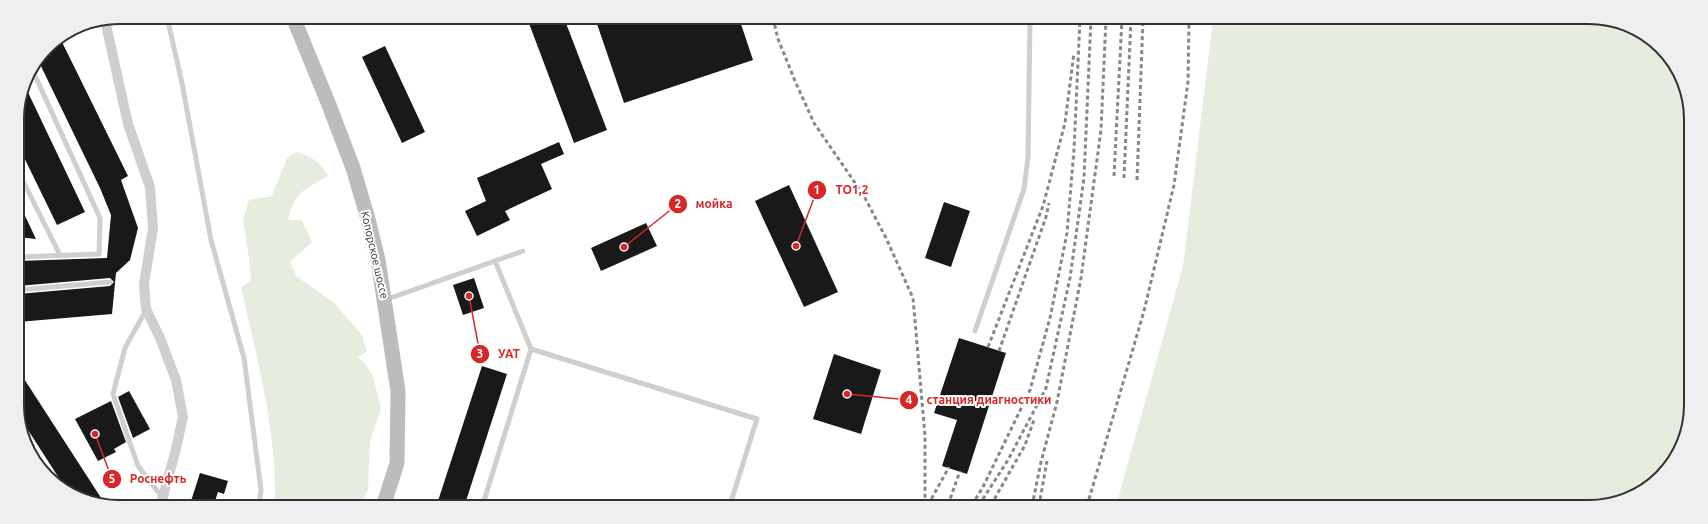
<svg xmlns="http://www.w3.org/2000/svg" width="1708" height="524" font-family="Ubuntu,sans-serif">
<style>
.green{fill:#e6ecde}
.building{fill:#191919}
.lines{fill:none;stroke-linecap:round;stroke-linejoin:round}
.lane{stroke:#cfcfcf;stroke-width:5}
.street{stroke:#cfcfcf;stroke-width:10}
.secondary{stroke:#bcbcbc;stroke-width:15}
.rail{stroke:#878787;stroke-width:3;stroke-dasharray:4 3;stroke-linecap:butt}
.labels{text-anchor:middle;stroke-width:4;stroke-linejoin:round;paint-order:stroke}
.street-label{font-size:11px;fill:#323232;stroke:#fff}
.rim{fill:none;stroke:#323232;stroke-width:2}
.leader{fill:none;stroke:#d62828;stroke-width:1.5}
.callout-dot{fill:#d62828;stroke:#fff;stroke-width:1.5}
.mark-label{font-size:12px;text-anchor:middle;font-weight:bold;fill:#fff}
.callout-label{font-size:12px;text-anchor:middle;font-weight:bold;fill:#d62828;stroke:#fff;stroke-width:4;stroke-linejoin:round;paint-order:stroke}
</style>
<rect width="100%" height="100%" fill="#fff"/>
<g class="green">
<path d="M1213,20H1615L1661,47L1689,99L1688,431L1674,461L1651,486L1595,507L1116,506L1183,266Z"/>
<path d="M297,152C312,157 321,162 328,176C304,190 295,191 288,220H302L312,242L290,262L296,276L333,302L362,335L367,352L357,357L365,363L373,376L381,409L370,441L368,490L361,504H275C277,430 257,359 241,287L251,281L249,258L243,220L249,200L272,196L287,158Z"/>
</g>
<g class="building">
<path d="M527,18H564L607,130L574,143Z"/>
<path d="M595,18H739L753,60L624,103Z"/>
<path d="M60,38L128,176L121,180L138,228L130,260L116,273L112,314L18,322V294L110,286L114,282L110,278L18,286V261L107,258L111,215L100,188L38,60L47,47Z"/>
<path d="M385,46L425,132L402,143L362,57Z"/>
<path d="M24,84L85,212L57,225L17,143V113Z"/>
<path d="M559,142L564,154L541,164L552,189L505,211L510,220L477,236L465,211L486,201L477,178Z"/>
<path d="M789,185L838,292L804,307L755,201Z"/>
<path d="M18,201L36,239L18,237Z"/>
<path d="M944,202L970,211L951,267L925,258Z"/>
<path d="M646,223L657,246L601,271L591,248Z"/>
<path d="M474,278L484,308L463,315L453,285Z"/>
<path d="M959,338L1006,353L967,474L942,466L957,420L934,413Z"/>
<path d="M834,354L881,370L861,434L813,419Z"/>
<path d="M482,366L507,374L465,504H437Z"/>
<path d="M19,371L105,504H93L64,486L19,416Z"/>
<path d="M129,391L150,429L133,438L118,397Z"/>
<path d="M111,401L126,442L114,449L116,452L98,461L75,419Z"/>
<path d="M200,473L228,481L224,494L218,492L214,504H190Z"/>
</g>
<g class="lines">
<g class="lane">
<path d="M167,17L182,83L211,240L244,358L261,490L259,504"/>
<path d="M18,171L60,255"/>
<path d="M18,257L99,254L100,218L32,69"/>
<path d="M18,290L110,282"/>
<path d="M385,300L523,251"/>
<path d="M146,310L125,348L113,394L138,466L162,497"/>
<path d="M975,331L1024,189L1028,157L1030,19"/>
<path d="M531,349L757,419L730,505"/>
<path d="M483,504L531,349L495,261"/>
</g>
<path class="street" d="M105,20L128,124L150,187L153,228L144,284L146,309L160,338L176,380L183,417L175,453L161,504"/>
<path class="secondary" d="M293,17L329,105L353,168L368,219L378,260L398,391L397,463L384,504"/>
<g class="rail">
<path d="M773,18L778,39L795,81L814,123L864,196L886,238L913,298L925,436V505"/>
<path d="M1114,176L1122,19"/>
<path d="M1124,178L1131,19"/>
<path d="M1137,180L1143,19"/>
<path d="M988,347L1043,206L1065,123L1074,53"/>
<path d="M999,351L1046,217L1049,203"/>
<path d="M928,505L949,467"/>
<path d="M948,505L960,471"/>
<path d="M972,505L983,487L1030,390L1050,318L1067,233L1074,150L1080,19"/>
<path d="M979,505L1008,460L1046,388L1070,278L1084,178L1091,19"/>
<path d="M991,505L1025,445L1034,420"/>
<path d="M1032,506L1041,462L1057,402L1081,278L1101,130L1106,19"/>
<path d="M1039,506L1047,461"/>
<path d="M1087,506L1144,311L1174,185L1188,82L1189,19"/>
</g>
</g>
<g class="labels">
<g class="street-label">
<text transform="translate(375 255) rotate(77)" y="4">Копорское шоссе</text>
</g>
</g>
<path d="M0 0H1708V524H0ZM119 24H1589A95 95 0 0 1 1684 119V405A95 95 0 0 1 1589 500H119A95 95 0 0 1 24 405V119A95 95 0 0 1 119 24Z" fill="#efefef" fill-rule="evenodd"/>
<path class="rim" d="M119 24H1589A95 95 0 0 1 1684 119V405A95 95 0 0 1 1589 500H119A95 95 0 0 1 24 405V119A95 95 0 0 1 119 24Z"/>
<path class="leader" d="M796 246L817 190M624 247L678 204M469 296L480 354M847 394L909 400M95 434L112 479"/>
<g class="callout-dot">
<circle cx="796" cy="246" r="4"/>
<circle cx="624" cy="247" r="4"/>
<circle cx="469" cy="296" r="4"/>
<circle cx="847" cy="394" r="4"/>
<circle cx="95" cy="434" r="4"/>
<circle cx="817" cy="190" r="10"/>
<circle cx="678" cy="204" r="10"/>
<circle cx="480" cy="354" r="10"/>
<circle cx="909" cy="400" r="10"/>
<circle cx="112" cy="479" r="10"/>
</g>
<g class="mark-label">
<text x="817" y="194">1</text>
<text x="678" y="208">2</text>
<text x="480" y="358">3</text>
<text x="909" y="404">4</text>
<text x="112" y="483">5</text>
</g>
<g class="callout-label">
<text x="852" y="194">ТО1,2</text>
<text x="714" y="208">мойка</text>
<text x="509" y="358">УАТ</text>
<text x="989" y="404">станция диагностики</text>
<text x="158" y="483">Роснефть</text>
</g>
</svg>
